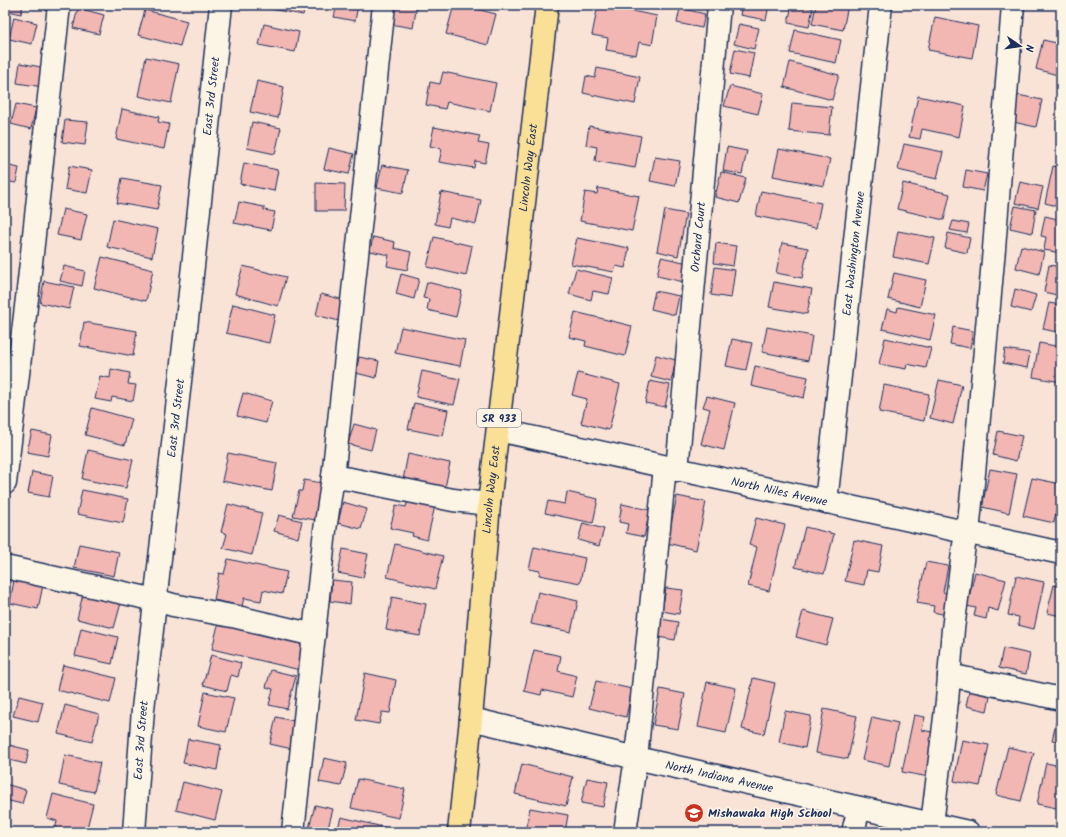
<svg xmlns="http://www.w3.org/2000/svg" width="1066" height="837" font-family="Kalam,sans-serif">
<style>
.building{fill:#f2b6b3;stroke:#1b2f5e}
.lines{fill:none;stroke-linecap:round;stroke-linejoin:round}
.minor-casing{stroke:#1b2f5e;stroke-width:25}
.major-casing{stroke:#1b2f5e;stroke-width:25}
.minor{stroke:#fcf5e5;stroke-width:22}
.major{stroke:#fadf96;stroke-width:22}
.labels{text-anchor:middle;stroke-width:3.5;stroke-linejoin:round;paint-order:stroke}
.shield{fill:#fcf5e5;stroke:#5e6a86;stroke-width:1}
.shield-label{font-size:11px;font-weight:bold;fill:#1b2f5e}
.street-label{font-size:12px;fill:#1b2f5e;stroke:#fcf5e5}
.poi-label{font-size:12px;font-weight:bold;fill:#1b2f5e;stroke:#fcf5e5;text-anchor:start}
</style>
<rect width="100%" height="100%" fill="#f9e2d6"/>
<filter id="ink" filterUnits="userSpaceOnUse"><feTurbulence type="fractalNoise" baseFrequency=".025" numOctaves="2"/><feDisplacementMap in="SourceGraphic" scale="8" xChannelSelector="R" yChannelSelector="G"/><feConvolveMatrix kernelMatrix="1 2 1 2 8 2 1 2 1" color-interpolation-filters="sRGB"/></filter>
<g filter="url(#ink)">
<g class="building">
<path d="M5,5H23L21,14L5,10Z"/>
<path d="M260,5H305L303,15L260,7Z"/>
<path d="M337,5H358L355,21L334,17Z"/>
<path d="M393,5H417L413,28L390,24Z"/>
<path d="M454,5H461L496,14L488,45L446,34Z"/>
<path d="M598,5H616V8L657,16L652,45L639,42L636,55L606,50L608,38L592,35Z"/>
<path d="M742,5H769L766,20L740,15Z"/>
<path d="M792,5L813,8L809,27L788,23Z"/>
<path d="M816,5H848L843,30L812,24Z"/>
<path d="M78,8L104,15L99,34L73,28Z"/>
<path d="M680,8L705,14L702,28L677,23Z"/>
<path d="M145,10L187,21L180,46L138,35Z"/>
<path d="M14,17L37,23L32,44L9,39Z"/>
<path d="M935,17L978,26L972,58L928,50Z"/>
<path d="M264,24L299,32L295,52L259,45Z"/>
<path d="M739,24L759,28L754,49L734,44Z"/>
<path d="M795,30L841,40L836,63L790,53Z"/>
<path d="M1043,40L1061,44V76L1036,69Z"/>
<path d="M735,49L754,53L749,78L730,74Z"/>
<path d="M146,57L179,64L171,103L138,96Z"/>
<path d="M790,62L839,75L832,100L784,87Z"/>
<path d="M20,63L46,68L43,87L17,83Z"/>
<path d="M597,68L640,77L635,104L583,93L586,76L595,78Z"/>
<path d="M443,72L496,83L490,111L447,102L445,109L426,105L430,82L440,84Z"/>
<path d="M257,81L284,87L278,118L250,112Z"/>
<path d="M730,86L763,94L758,114L724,106Z"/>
<path d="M1018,95L1042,100L1036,127L1013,122Z"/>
<path d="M918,96L965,106L959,137L922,129L920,139L909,137Z"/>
<path d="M792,103L832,107L829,135L789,131Z"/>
<path d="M16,104L36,108L31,129L11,124Z"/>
<path d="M122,109L159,117L158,122L169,124L164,149L116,139Z"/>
<path d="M65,120L88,122L85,145L62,142Z"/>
<path d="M252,122L281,128L275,154L247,148Z"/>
<path d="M589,126L641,136L635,168L595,161L597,147L586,145Z"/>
<path d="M434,127L480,136L478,143L489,145L485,163L475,161L474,168L439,162L442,149L430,146Z"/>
<path d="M904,144L943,152L937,179L898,170Z"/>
<path d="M727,147L747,151L742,174L723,171Z"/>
<path d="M329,148L354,154L349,174L324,169Z"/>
<path d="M779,149L830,159L824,186L773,176Z"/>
<path d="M655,157L680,161L675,186L650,181Z"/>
<path d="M244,163L278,170L274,191L240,184Z"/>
<path d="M5,165L19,168L16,183L5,181Z"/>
<path d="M382,165L408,170L403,193L377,188Z"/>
<path d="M69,166L92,170L87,193L65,189Z"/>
<path d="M1053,166L1061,168V207L1045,203Z"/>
<path d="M966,170L987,174L983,191L963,187Z"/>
<path d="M721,172L746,178L739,203L715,197Z"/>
<path d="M122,178L162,185L157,210L117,203Z"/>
<path d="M1020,182L1043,187L1038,208L1015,203Z"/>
<path d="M316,183L345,184L344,211H316Z"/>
<path d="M903,183L950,194L944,220L897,209Z"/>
<path d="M598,188L639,196L632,231L580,221L585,192L597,194Z"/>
<path d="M761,191L821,203L816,228L756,216Z"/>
<path d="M441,192L481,200L476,224L450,218L448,227L435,224Z"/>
<path d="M239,202L264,207V210L275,212L271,230L234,223Z"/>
<path d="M1015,206L1036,210L1032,233L1010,228Z"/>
<path d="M63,209L87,214L81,240L57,235Z"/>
<path d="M665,210L686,214L678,256L657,251Z"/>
<path d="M1045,216L1061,220V253L1044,250L1046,237L1041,236Z"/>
<path d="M113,219L158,229L152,257L107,247Z"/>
<path d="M953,221L969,224L967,233L950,230Z"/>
<path d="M898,231L935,238L929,264L893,257Z"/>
<path d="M948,233L970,238L967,253L945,248Z"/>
<path d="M373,237L395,242L394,248L411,252L407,270L387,266L389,255L370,251Z"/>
<path d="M434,237L472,246L466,276L427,267Z"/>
<path d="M577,238L629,248L625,268L616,266L614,272L571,264Z"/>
<path d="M716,243L736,246L733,266L714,263Z"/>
<path d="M782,243L808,248L802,278L776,273Z"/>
<path d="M1021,246L1044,252L1039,274L1016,268Z"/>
<path d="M102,257L153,270L146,301L94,288Z"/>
<path d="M661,257L688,263L684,282L657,276Z"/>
<path d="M1049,265L1061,267V296L1044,292Z"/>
<path d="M64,266L85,271L82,286L60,281Z"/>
<path d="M243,266L286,277L278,306L235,294Z"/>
<path d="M715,267L735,270L731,298L711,295Z"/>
<path d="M576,269L613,278L609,294L593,291L591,300L569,294Z"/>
<path d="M894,273L926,280L920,307L888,299Z"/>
<path d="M401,274L419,279L414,299L396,294Z"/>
<path d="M44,281L74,287L69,309L40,303Z"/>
<path d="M427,282L462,291L456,317L427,310L429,299L423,298Z"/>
<path d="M774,282L812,289L807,314L769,307Z"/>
<path d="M1015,289L1036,295L1031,312L1011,307Z"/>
<path d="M655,291L679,296L675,315L651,309Z"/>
<path d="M321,294L344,300L339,321L316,315Z"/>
<path d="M1049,303L1061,305V333L1043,329Z"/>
<path d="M233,304L275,315L269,343L226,333Z"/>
<path d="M898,307L936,315L930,340L882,329L887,309L897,312Z"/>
<path d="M575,312L632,326L625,356L585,346L586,341L569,337Z"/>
<path d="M84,322L137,331L133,356L80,346Z"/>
<path d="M401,327L465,340L460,366L395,353Z"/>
<path d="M767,327L812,336L808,361L762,352Z"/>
<path d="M953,327L973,331L970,348L950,344Z"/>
<path d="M885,338L931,348L926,368L907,364L906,369L879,364Z"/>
<path d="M732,339L752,343L746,370L726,366Z"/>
<path d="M1039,343L1061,347V382L1033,377Z"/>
<path d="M1005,349L1030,353L1027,368L1003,363Z"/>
<path d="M5,354L8,355L5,370Z"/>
<path d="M656,355L676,360L671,382L651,377Z"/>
<path d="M359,357L379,361L376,378L356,373Z"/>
<path d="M755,366L808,377L804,398L751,386Z"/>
<path d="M111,369L130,373L128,384L136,385L133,401L112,397L111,402L95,399L100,376L110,378Z"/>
<path d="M422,371L460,379L454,405L416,397Z"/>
<path d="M578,373L620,384L609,430L581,423L587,399L572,395Z"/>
<path d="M939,380L962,385L953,424L930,418Z"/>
<path d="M650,381L670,385L665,407L645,403Z"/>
<path d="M884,385L929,394L924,421L879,412Z"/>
<path d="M243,393L272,401L266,423L237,416Z"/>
<path d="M707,396L735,403L724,450L701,444L710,409L703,407Z"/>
<path d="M414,403L448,410L443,436L408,429Z"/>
<path d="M92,408L132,419L125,445L85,435Z"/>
<path d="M354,424L376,430L371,450L348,444Z"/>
<path d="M32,431L52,435L48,456L27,452Z"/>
<path d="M998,431L1022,436L1016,461L993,455Z"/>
<path d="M88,450L133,460L126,488L82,479Z"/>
<path d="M228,453L277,463L272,491L222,481Z"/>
<path d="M408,454L450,463L445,488L403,480Z"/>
<path d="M990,469L1017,474L1009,513L982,507Z"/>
<path d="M32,472L53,476L49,497L28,493Z"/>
<path d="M1032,478L1061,484L1054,523L1023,516Z"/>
<path d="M304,480L322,483L318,504L324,505L321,521L293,516L299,491H302Z"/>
<path d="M82,490L128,499L123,523L77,514Z"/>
<path d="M567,492L598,499L593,523L545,513L548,501L565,504Z"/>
<path d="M677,496L706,502L696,550L667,543Z"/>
<path d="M408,500L435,506L427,540L412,536L413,533L390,528L396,505L406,507Z"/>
<path d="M343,502L367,509L361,529L338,523Z"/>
<path d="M228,504L262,513L252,555L223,548L227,534L221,532Z"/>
<path d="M622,504L650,510L644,537L626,533L628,524L619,522Z"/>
<path d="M279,515L302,521L298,538L274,531Z"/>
<path d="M756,518L785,525L769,591L748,586L757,547L749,545Z"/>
<path d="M583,523L604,529L599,546L578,540Z"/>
<path d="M805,527L834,534L824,574L795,567Z"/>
<path d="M854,540L883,546L878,572L867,570L864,585L845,581Z"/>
<path d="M79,544L119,552L114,576L74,568Z"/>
<path d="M395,544L443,556L435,589L387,577Z"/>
<path d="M534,547L585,558L580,583L539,575L540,571L529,569Z"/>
<path d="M343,549L368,554L363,578L338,573Z"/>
<path d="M228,559L287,572L282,594L263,590L261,601L244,598L242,606L214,600L219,573L224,574Z"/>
<path d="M926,562L948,566L943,592L952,594L947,615L933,612L934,606L917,603Z"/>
<path d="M975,572L1006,580L998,611L988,608L986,619L974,616L976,608L967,606Z"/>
<path d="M1016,576L1044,582L1034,629L1018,625L1019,617L1008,615Z"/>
<path d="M14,580L43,585L38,609L10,603Z"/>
<path d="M332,580L352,582L350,604L330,601Z"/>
<path d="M1054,585L1061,587V616L1047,613Z"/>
<path d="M666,588L683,590L679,614L662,611Z"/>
<path d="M538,592L578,601L571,632L531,624Z"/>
<path d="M83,594L121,603L114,628L77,619Z"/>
<path d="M392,597L426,604L420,636L386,630Z"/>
<path d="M803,611L833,619L826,645L796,637Z"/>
<path d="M661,619L678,622L675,640L658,637Z"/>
<path d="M219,621L307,642L300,670L212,649Z"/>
<path d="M81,628L118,637L112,664L75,656Z"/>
<path d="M1003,648L1030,654L1026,674L999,668Z"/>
<path d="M534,650L561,656L558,671L577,676L572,697L542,690L541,695L524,691Z"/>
<path d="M211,655L241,663L238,677L231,675L227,691L203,685Z"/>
<path d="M63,665L116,678L110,703L57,690Z"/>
<path d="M271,670L296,676L287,709L269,705L273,689L266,687Z"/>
<path d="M365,673L396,680L390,713L382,712L379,724L356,720Z"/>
<path d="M753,678L775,683L764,734L742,729Z"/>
<path d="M596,681L632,689L626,717L589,708Z"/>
<path d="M707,682L736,688L726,733L698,727Z"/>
<path d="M970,687L991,692L987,711L966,706Z"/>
<path d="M660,689L685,694L678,729L653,725Z"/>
<path d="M205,692L234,698L226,732L198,726Z"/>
<path d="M19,696L43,702L38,722L13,716Z"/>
<path d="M65,705L99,714L92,742L58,734Z"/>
<path d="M824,709L857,716L848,759L816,753Z"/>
<path d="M785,711L811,716L805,748L779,742Z"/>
<path d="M914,715L925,717L922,730L932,732L930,743L936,744L929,777L902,772Z"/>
<path d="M276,717L298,722L292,749L270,744Z"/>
<path d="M872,717L898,723L889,766L862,760Z"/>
<path d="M1057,719L1061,720V742L1052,740Z"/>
<path d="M188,739L221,745L217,770L183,763Z"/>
<path d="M962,740L989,745L980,786L954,781Z"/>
<path d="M5,744L29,750L26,764L5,759Z"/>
<path d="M1008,747L1034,753L1021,801L996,795Z"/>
<path d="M65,755L100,763L94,792L59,785Z"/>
<path d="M324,758L347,763L341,786L319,782Z"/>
<path d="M1046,763L1061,766V809L1037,804Z"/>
<path d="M522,764L573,777L566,806L515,794Z"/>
<path d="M587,778L608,782L603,807L581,803Z"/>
<path d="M358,779L405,789L399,818L351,808Z"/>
<path d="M183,782L222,792L215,820L176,810Z"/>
<path d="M5,784L26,790L22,804L5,800Z"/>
<path d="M53,794L93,804L86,832H62L55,830L57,821L47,818Z"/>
<path d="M315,805L333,809L327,832H308Z"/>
<path d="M530,808L568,815L565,832L549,830L548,832H525Z"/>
<path d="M341,817L400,831V832H337Z"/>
<path d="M189,828L210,832H188Z"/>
</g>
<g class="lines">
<g class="minor-casing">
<g id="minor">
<path id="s1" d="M498,430L1061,553"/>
<path id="s2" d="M677,470L719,5"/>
<path d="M333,477L350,479L453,500L489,504"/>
<path d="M5,483L28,290L59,5"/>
<path id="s3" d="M826,502L881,5"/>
<path d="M5,567L156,600L173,605L237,617L314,635"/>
<path d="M949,675L1061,699"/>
<path id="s4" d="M471,719L636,758L968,832"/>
<path d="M932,824L947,701L953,629L964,545L968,532L974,473L994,249L1013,5"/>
<path id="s5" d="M134,832L143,709L193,266L221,5"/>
<path d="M293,832L325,530L333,477L384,5"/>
<path d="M625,832L636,758L665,467"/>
<path d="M853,832L859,808"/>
</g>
</g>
<g class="major-casing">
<g id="major">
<path id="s6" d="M459,832L471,719L489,504L547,5"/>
</g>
</g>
<use href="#minor" class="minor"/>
<use href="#major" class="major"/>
</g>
</g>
<defs>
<g id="school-disc" transform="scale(1)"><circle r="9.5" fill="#c8321e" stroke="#fcf5e5"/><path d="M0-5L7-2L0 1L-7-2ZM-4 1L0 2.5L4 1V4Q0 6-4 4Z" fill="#fff"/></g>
</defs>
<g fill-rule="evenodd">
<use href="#school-disc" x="694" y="813"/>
</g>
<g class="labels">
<rect class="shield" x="477" y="409" width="44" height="18" rx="3"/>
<g class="shield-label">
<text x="499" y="422">SR 933</text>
</g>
<g class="street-label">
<text dy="4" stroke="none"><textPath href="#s5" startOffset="740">East 3rd Street</textPath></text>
<text dy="4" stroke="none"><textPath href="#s6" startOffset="668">Lincoln Way East</textPath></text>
<text dy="4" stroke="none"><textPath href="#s2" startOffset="234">Orchard Court</textPath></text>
<text dy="4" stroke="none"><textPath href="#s3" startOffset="250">East Washington Avenue</textPath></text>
<text dy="4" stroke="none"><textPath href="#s5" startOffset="416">East 3rd Street</textPath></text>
<text dy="4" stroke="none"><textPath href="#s6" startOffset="344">Lincoln Way East</textPath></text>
<text dy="4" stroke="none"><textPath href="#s1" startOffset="288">North Niles Avenue</textPath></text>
<text dy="4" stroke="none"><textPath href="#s5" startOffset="92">East 3rd Street</textPath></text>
<text dy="4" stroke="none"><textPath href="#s4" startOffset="255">North Indiana Avenue</textPath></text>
</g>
<g class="poi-label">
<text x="708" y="817">Mishawaka High School</text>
</g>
</g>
<rect width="1066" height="837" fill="none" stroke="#fcf5e5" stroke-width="20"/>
<rect x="10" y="10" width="1046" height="817" fill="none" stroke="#1b2f5e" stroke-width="1.5" filter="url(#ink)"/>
<g transform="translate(1020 46) rotate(103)" stroke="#fcf5e5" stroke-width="3" paint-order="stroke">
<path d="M0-3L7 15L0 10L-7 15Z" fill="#1b2f5e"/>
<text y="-6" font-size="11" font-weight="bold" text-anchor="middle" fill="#1b2f5e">N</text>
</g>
</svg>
